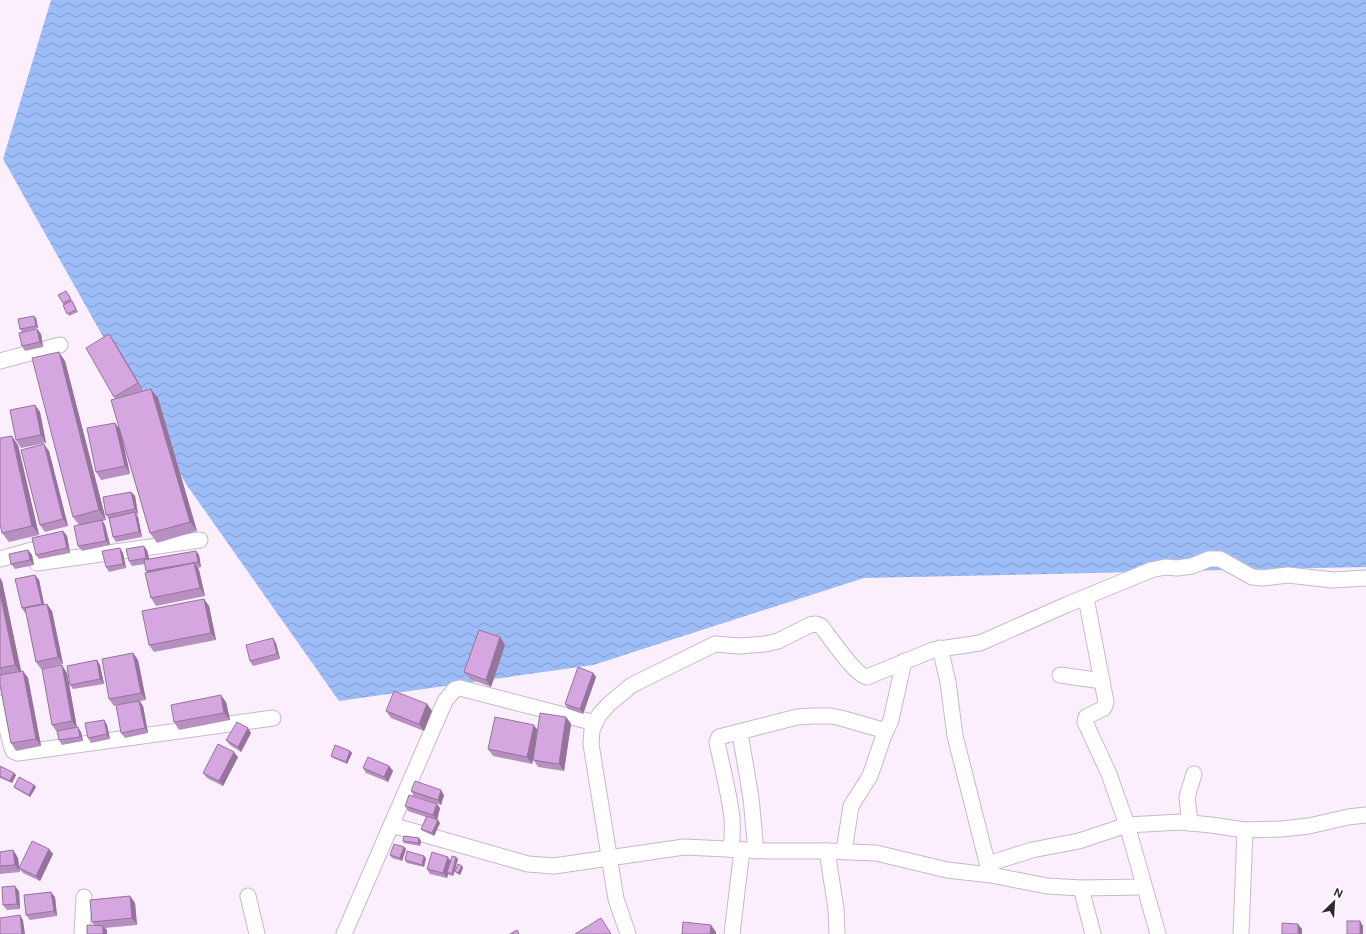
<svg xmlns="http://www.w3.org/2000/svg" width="1366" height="934" font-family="'Public Sans',sans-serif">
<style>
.water{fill:url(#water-waves)}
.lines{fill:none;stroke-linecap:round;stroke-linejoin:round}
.minor-casing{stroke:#c6b9c9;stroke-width:17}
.minor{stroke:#fff;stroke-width:15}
.wall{fill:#b78fc0}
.shaded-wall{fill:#95749c}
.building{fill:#d5a6df;stroke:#95749c}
</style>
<defs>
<pattern id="water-waves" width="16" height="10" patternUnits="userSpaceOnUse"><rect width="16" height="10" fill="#9dbdf9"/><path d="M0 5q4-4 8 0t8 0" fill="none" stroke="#809aca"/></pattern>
</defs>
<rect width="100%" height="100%" fill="#fbeffd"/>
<path class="water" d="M51,0H1366V567L864,578L593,665L339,701L186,484L3,159Z"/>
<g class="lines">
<g class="minor-casing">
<g id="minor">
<path d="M0,361L60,345"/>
<path d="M0,559L32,550L37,563L200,540"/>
<path d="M1086,598L1106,702L1104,708L1086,717L1085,722L1109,774L1127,825L1158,934"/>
<path d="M940,648L948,682L955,736L990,874"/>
<path d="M1060,675L1102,681"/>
<path d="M0,703L12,748L13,751L18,753L273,718"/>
<path d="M740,733L751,798L756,851"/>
<path d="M1190,823L1187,797L1194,774"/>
<path d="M391,825L528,864L554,866L684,847L769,851H827L876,853L947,870L991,875L1047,886L1081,888L1144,887"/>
<path d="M731,849C732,839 733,828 732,818C729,792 722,767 717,742L719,737L797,717L812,716H831L841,718L886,731"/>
<path d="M827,851L836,909L837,934"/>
<path d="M844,851L851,806L870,776L884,735L891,720L904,661"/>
<path d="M988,864L1032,850L1079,841L1127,825L1181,822L1211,825L1245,830L1282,829L1309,826L1348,817L1366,815"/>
<path d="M1081,888L1093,934"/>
<path d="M248,896L257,934"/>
<path d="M82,934L84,897"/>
<path d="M344,934L445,701L455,689L460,688L595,723"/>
<path d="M628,934L616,899L591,744L592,730L599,715L609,704L632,685L715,644L740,646L765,644L778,641L810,625L816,624L821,626C829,636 856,676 867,677L933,650L980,643L1066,605L1151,570L1165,567L1177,568L1192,566L1209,559H1220L1252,577L1262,578L1288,575L1333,580L1366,578"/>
<path d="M732,934L742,850"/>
<path d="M1241,934L1245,830"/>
</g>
</g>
<use href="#minor" class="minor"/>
</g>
<g class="wall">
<path d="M68,293L72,301L74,304L78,312L69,316L63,303Z"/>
<path d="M36,318L38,328L22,332L20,329Z"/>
<path d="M37,329L41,334L43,347L25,351L22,346Z"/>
<path d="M114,341L143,390L140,392L158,398L197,531L157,543L150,533L122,437L130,474L101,480L96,472L115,423L119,428L116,399L114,397Z"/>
<path d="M65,361L106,520L102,521L105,525L110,545L82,551L78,546L79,525L73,517Z"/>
<path d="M35,405L40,412L46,443L21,448L16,440Z"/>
<path d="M18,445L39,535L9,542L2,533Z"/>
<path d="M49,451L68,526L45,532L40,525Z"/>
<path d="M131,492L135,496L138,514L136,515L138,517L142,537L116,542L113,537L109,519L106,515Z"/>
<path d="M63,531L67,536L70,553L39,559L36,555Z"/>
<path d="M120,548L123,553L126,568L109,572L106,567Z"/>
<path d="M28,550L32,555L34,565L15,569L11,564Z"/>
<path d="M147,550L149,559L196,551L199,555L201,567L198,568L199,570L205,596L156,606L151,598L147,572L145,564L132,566L129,561Z"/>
<path d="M35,575L39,580L44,604L52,611L63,664L41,669L36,662L26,613H25L22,608Z"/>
<path d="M0,578L2,581L21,672L23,671L28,678L41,746L16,751L11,743L0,685Z"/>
<path d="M204,599L209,606L216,640L154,652L149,645Z"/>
<path d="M500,637L505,645L491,687L470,679L464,672Z"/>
<path d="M276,643L280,659L253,666L250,661Z"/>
<path d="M133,653L138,660L146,700L140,701L143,706L148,733L125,738L121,733L116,705L114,706L109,699Z"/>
<path d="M97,660L100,665L104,684L73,689L70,685Z"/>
<path d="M67,673L77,728L81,732L83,741L62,745L59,740L57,732L52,725Z"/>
<path d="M593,673L596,677L583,714L568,709L565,704Z"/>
<path d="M226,702L230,720L179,730L174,722Z"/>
<path d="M427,704L432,711L424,731L391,718L386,711Z"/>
<path d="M566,717L571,724L564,771L538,767L533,759L532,764L493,756L488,749L538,731Z"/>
<path d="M104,720L107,725L110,739L91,743L88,738Z"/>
<path d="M251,733L241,752L230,745L226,740Z"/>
<path d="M350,751L352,753L347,764L333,758L331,756Z"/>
<path d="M238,757L223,786L207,778L203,773Z"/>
<path d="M0,766L16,775L12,783L0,778Z"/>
<path d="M389,766L393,771L388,782L366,773L363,768Z"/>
<path d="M34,785L36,787L30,797L16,789L14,787Z"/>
<path d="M411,791L444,795L441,805L414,796Z"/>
<path d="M405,806L440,808L437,820L440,823L434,836L423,831L421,829L426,817L408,811Z"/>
<path d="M419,838L421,841L420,846L404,843L403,841Z"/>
<path d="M404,847L406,849L402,861L392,858L390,855Z"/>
<path d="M49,849L53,854L40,881L23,873L19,868L20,872L0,874V852L13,850L18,858L19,868Z"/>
<path d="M426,858L424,867L407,863L405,860Z"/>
<path d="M458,859L455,869L462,866L463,868L460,875L456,873L455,871L453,876L449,875L448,874L447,878L430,874L427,869L450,860Z"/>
<path d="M19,891L20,909L7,910L3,905Z"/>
<path d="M130,896L135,903L137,925L105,928L107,930L94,925L92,922Z"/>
<path d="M55,897L57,916L30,920L26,915Z"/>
</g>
<g class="shaded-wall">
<path d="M34,316L36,318L38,328L36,326Z"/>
<path d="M37,329L41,334L43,347L40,342Z"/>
<path d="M109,334L114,341L143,390L138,383Z"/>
<path d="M59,352L65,361L106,520L99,510Z"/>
<path d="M151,389L158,398L197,531L190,522Z"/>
<path d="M35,405L40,412L46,443L41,435Z"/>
<path d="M115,423L120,430L130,474L125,466Z"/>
<path d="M12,436L18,445L39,535L32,526Z"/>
<path d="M44,444L49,451L68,526L63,519Z"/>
<path d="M131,492L135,496L138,514L135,509Z"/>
<path d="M135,512L138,517L142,537L139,532Z"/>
<path d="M102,520L105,525L110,545L106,541Z"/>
<path d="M63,531L67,536L70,553L67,548Z"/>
<path d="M144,546L147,550L150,563L146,558Z"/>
<path d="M120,548L123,553L126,568L123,564Z"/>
<path d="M28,550L32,555L34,565L30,560Z"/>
<path d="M196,551L199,555L201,567L198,562Z"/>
<path d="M194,563L199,570L205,596L200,588Z"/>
<path d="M35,575L39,580L45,609L42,604Z"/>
<path d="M0,578L2,581L22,675L15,665L0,593Z"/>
<path d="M204,599L209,606L216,640L211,633Z"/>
<path d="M47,604L52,611L63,664L58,657Z"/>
<path d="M500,637L505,645L491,687L486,680Z"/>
<path d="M273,638L276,643L280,659L277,654Z"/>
<path d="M133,653L138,660L146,700L141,693Z"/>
<path d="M97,660L100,665L104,684L100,679Z"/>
<path d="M62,665L67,673L77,728L72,721Z"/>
<path d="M23,671L28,678L41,746L36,739Z"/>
<path d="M593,673L596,677L583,714L580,709Z"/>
<path d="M221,695L226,702L230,720L224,713Z"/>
<path d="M139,701L143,706L148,733L145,728Z"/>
<path d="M427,704L432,711L424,731L419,724Z"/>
<path d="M566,717L571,724L564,771L559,764Z"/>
<path d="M104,720L107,725L110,739L107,734Z"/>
<path d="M534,725L539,732L532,764L527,757Z"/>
<path d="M78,727L81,732L83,741L80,737Z"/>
<path d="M248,728L251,733L241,752L238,747Z"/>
<path d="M350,751L352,753L347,764L346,762Z"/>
<path d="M234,752L238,757L223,786L219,781Z"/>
<path d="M389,766L393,771L388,782L384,777Z"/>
<path d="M14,773L16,775L12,783L10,781Z"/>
<path d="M34,785L36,787L30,797L29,795Z"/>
<path d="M441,790L444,795L441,805L438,800Z"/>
<path d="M437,804L440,808L437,820L433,815Z"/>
<path d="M438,820L440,823L434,836L432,833Z"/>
<path d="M419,838L421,841L420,846L418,843Z"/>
<path d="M404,847L406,849L402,861L400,858Z"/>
<path d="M49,849L53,854L40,881L36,876Z"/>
<path d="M13,850L18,858L20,872L15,865Z"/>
<path d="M424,856L426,858L424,867L422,865Z"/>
<path d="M448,857L451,862L447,872L448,874L447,878L443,873Z"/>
<path d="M456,857L458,859L453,876L452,874Z"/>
<path d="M462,866L463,868L460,875L458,873Z"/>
<path d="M15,886L19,891L20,909L17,904Z"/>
<path d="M51,892L55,897L57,916L54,911Z"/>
<path d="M130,896L135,903L137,925L132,918Z"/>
<path d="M20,915L23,920L25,934H22Z"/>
<path d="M1360,921L1363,926V934H1360Z"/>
<path d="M1298,924L1302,929V934H1298Z"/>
<path d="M711,925L716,932V934H710Z"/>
<path d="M103,926L107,930V934H103Z"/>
</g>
<g class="building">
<path d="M66,291L71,299L63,303L58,295Z"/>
<path d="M72,301L76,310L67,314L63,305Z"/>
<path d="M34,316L36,326L20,329L18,319Z"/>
<path d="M37,329L40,342L22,346L19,333Z"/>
<path d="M109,334L138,383L114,397L86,348Z"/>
<path d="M59,352L99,510L73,517L32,358Z"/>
<path d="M151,389L190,522L150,533L111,400Z"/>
<path d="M35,405L41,435L16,440L10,410Z"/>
<path d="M115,423L125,466L96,472L87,428Z"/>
<path d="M12,436L32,526L2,533L0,524V438Z"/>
<path d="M44,444L63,519L40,525L21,450Z"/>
<path d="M131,492L135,509L106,515L103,497Z"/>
<path d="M135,512L139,532L113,537L109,518Z"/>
<path d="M102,520L106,541L78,546L74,526Z"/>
<path d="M63,531L67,548L36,555L32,538Z"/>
<path d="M144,546L146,558L129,561L126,549Z"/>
<path d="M120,548L123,564L106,567L102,551Z"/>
<path d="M28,550L30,560L11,564L9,554Z"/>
<path d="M196,551L198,562L146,571L144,560Z"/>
<path d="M194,563L200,588L151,598L145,573Z"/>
<path d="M35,575L42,604L22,608L15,579Z"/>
<path d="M0,593L15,665L0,668Z"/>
<path d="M204,599L211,633L149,645L142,611Z"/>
<path d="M47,604L58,657L36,662L25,608Z"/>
<path d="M479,630L500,637L486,680L464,672Z"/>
<path d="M273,638L277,654L250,661L246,645Z"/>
<path d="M133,653L141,693L109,699L102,659Z"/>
<path d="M97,660L100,679L70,685L67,666Z"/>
<path d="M62,665L72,721L52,725L42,669Z"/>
<path d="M578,667L593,673L580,709L565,704Z"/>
<path d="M23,671L36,739L11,743L0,685V675Z"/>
<path d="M394,691L427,704L419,724L386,711Z"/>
<path d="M221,695L224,713L174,722L171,705Z"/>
<path d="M139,701L145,728L121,733L116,705Z"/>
<path d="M540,713L566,717L559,764L533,760Z"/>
<path d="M495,717L534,725L527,757L488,749Z"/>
<path d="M104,720L107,734L88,738L85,723Z"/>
<path d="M237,722L248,728L238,747L226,740Z"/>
<path d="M78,727L80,737L59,740L57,731Z"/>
<path d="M218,744L234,752L219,781L203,773Z"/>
<path d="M335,745L350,751L346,762L331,756Z"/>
<path d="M368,757L389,766L384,777L363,768Z"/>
<path d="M0,766L14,773L10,781L0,776Z"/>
<path d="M19,777L34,785L29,795L14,787Z"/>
<path d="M415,781L441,790L438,800L411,791Z"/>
<path d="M409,795L437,804L433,815L405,806Z"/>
<path d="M427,816L438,820L432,833L421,829Z"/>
<path d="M404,836L419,838L418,843L403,841Z"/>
<path d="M32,841L49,849L36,876L19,868Z"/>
<path d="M394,844L404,847L400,858L390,855Z"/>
<path d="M13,850L15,865L0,866V852Z"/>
<path d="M407,851L424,856L422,865L405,860Z"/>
<path d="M432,852L448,857L443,873L427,869Z"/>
<path d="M452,856L456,857L452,874L447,872Z"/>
<path d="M458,864L462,866L458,873L455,871Z"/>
<path d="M15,886L17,904L3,905L2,887Z"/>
<path d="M51,892L54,911L26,915L24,895Z"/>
<path d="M130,896L132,918L92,922L90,900Z"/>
<path d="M20,915L22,934H0V918Z"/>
<path d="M601,918L611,934H575Z"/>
<rect x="1347" y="921" width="13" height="13"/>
<path d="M683,922L711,925L710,934H682Z"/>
<path d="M1282,923L1298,924V934H1282Z"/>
<path d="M87,925L103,926V934H87Z"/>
<path d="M517,930L519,934H510Z"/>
</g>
<g transform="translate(1334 902) rotate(25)" stroke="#ffffff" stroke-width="3" paint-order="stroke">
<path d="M0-3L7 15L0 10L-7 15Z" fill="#2f2a30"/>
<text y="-6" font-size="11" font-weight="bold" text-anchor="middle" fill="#2f2a30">N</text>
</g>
</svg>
